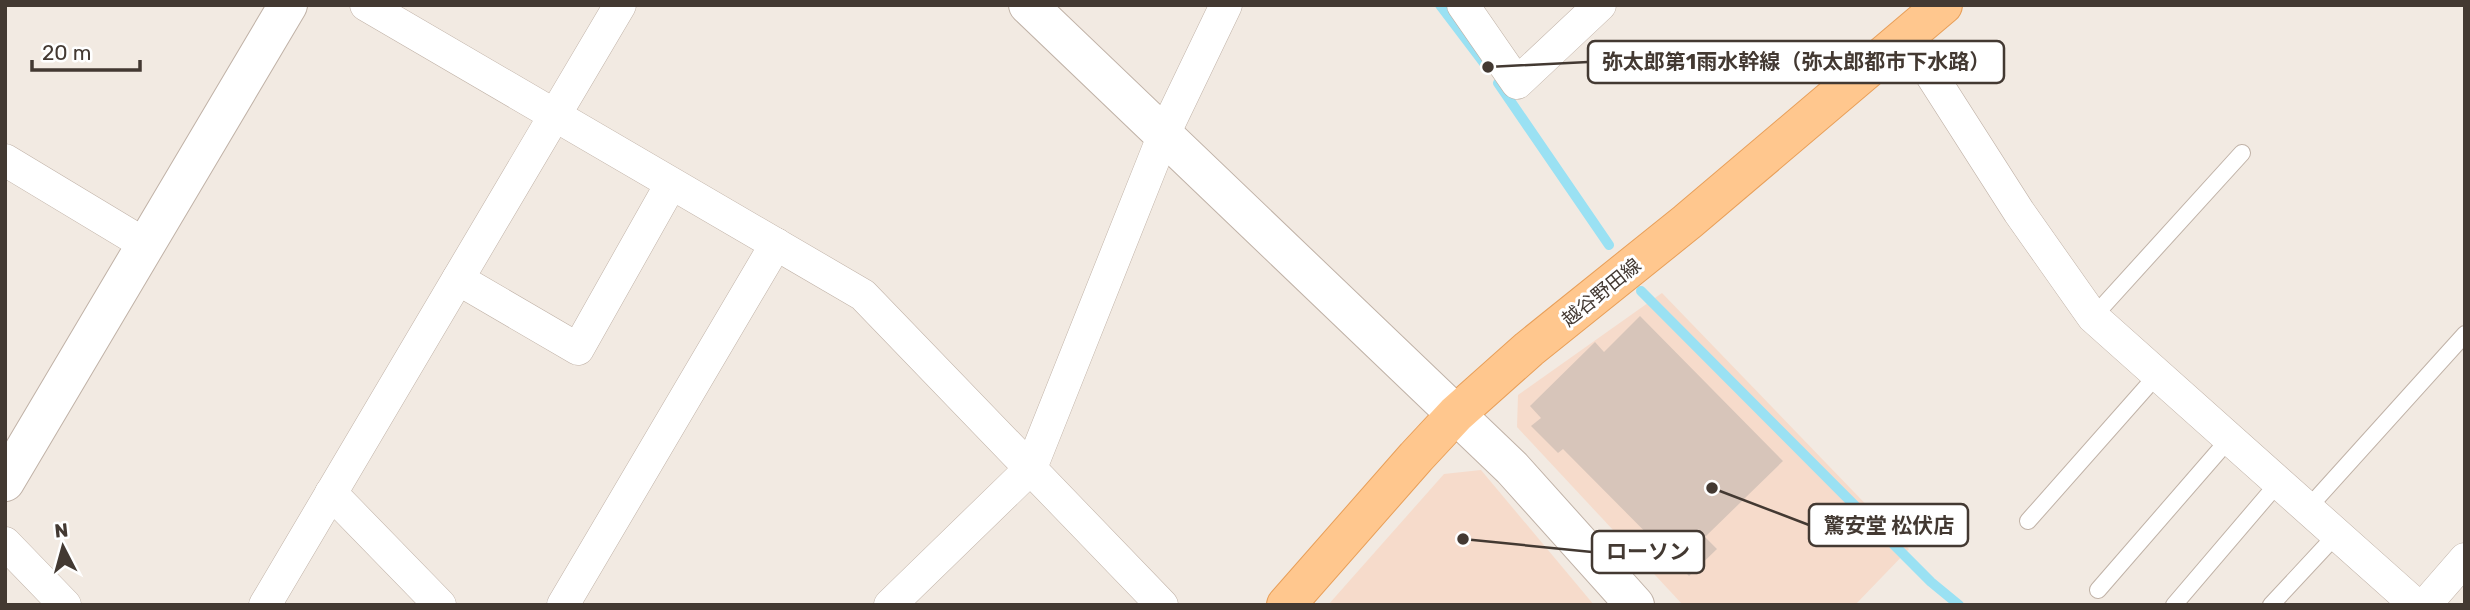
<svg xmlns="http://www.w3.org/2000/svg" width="2470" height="610" font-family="Rubik,'Noto Sans JP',sans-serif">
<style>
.commercial{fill:#f6dbcb}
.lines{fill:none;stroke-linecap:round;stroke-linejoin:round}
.stream{stroke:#9ae1f3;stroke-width:10}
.building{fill:#d7c5ba}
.service-casing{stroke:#c0b2a7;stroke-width:18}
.minor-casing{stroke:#c0b2a7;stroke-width:33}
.tertiary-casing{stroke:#c0b2a7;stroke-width:40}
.primary-casing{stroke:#e89f59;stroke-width:40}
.service{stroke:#fff;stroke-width:16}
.minor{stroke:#fff;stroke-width:32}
.tertiary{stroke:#fff;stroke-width:38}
.primary{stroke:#ffc78e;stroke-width:38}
.labels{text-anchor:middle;stroke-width:6;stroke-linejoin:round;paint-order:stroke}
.street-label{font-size:19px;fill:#433932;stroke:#fff}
.leader{fill:none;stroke:#433932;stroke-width:2.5}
.callout-dot{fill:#433932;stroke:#fff;stroke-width:2.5}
.callout{fill:#fff;stroke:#433932;stroke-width:2.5}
.callout-label{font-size:21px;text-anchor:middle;font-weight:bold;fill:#433932}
</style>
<rect width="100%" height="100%" fill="#f2eae2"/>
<g class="commercial">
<path d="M1662,293L1909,549L1855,605H1683L1517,427L1518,395Z"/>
<path d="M1481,470L1594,605H1328L1444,474Z"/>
</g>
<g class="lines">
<g class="stream">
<path d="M1440,5L1487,67"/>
<path d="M1498,83L1609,245"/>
<path d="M1641,291L1931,582L1959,605"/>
</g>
</g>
<path class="building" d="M1640,316L1783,461L1705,537L1717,549L1689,576L1563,449L1558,453L1531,426L1541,418L1530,406L1595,342L1604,352Z"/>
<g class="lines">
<g class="service-casing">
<g id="service">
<path d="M2093,317L2242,153"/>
<path d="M2308,508L2465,334"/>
<path d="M2028,521L2158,374"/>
<path d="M2098,590L2230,438"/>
<path d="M2174,605L2279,482"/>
<path d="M2271,605L2337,534"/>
</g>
</g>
<g class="minor-casing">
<g id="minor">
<path d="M366,5L863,295L1162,605"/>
<path d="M1463,5L1517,83L1600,5"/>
<path d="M1907,37L2019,212L2093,317L2416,605"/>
<path d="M5,160L146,245"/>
<path d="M458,279L578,349L671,184"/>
<path d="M331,493L440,605"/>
<path d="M5,543L65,605"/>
<path d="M265,605L620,5"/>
<path d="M563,605L776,244"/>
<path d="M890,605L1031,468L1164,134L1226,5"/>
<path d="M2425,605L2465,559"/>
</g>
</g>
<g class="tertiary-casing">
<g id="tertiary">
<path d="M1028,5L1512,468L1635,605"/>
<path d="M5,482L288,5"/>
</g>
</g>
<g class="primary-casing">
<path id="primary" d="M1286,605L1416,457L1456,414L1529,349L1687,222L1943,5"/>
</g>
<use href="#service" class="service"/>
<use href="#minor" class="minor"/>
<use href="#tertiary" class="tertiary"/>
<use href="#primary" class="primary"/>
</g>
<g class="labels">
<g class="street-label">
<text transform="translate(1601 292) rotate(-39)" y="7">越谷野田線</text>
</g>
</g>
<path class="leader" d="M1488 67L1588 62M1712 488L1809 525M1463 539L1592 552"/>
<g class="callout-dot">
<circle cx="1488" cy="67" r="7"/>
<circle cx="1712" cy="488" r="7"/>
<circle cx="1463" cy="539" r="7"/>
</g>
<g class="callout">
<rect x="1588" y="41" width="416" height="42" rx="7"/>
<rect x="1809" y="504" width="159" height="42" rx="7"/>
<rect x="1592" y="531" width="112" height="42" rx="7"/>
</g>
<g class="callout-label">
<text x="1796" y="69">弥太郎第1雨水幹線（弥太郎都市下水路）</text>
<text x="1889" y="533">驚安堂 松伏店</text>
<text x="1648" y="559">ローソン</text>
</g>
<rect width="2470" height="610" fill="none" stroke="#433932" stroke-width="14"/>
<g transform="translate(63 547) rotate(354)" stroke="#ffffff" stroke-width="5" paint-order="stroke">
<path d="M0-5L12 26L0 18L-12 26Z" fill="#433932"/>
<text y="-10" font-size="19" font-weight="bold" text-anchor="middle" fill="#433932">N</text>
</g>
<path d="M32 60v10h108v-10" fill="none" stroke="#433932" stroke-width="3.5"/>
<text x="42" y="60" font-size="21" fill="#433932" stroke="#ffffff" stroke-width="5" paint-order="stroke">20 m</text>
</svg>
